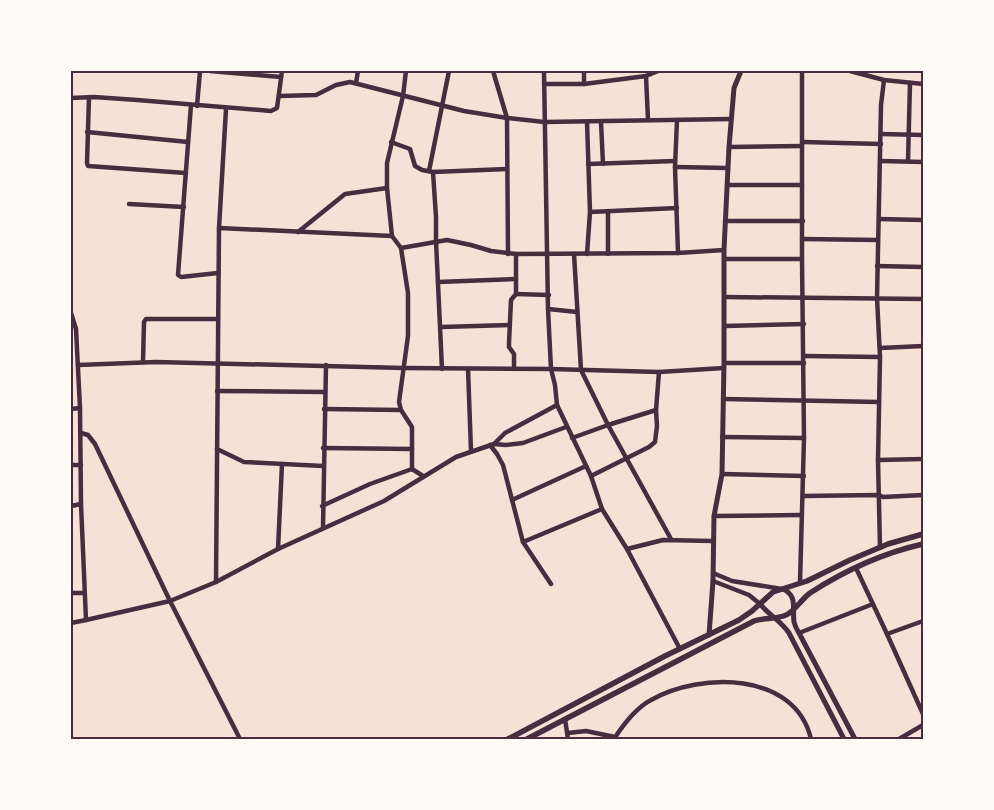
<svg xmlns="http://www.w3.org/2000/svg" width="994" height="810" font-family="'Public Sans',sans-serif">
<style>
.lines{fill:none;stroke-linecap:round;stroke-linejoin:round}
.minor{stroke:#4a2c40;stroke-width:4.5}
.tertiary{stroke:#4a2c40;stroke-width:5}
.secondary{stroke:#4a2c40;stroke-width:5.5}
.neatline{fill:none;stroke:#4a2c40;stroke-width:2}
</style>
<rect width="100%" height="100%" fill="#f7e1d7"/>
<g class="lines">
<g class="minor">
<path d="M210,71L281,77"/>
<path d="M406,71L403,96L387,163V188L392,236L401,248L408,293V336L399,402L401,410L412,427V469"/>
<path d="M493,71L507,118L508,254"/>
<path d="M544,71L548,309L551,369L555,385L557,405L591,476L602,509L627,549L680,649"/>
<path d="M850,71L884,80L923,84"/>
<path d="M646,76L648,120"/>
<path d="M356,83L358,71"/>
<path d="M544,84H584L646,76L658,71"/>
<path d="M584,84V71"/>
<path d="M279,96L316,95L336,85L350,82L464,111L507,118L544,122L731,119"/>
<path d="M89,97L87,163L88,166L186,173"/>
<path d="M71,98L94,97L137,100L271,111L277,108L282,71"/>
<path d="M191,105L178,275L181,277L218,273"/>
<path d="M197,106L200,71"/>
<path d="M677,120L675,167L678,253"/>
<path d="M601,122L603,164"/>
<path d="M87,132L188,142"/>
<path d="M881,134L923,135"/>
<path d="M391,142L410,149L415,166L422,170L433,172L507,169"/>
<path d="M803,142L881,144"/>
<path d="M729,147L802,146"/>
<path d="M881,161L923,162"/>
<path d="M908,161L910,83"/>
<path d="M588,164L675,161"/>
<path d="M675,167L728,168"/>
<path d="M429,171L449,71"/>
<path d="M433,172L436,217V241L442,369"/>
<path d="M727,185H802"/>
<path d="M129,204L184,207"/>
<path d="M590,212L677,208"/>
<path d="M879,219L923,220"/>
<path d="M725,221H803"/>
<path d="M219,228L392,236"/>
<path d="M298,232L345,194L387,188"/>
<path d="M802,239L878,240"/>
<path d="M401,248L447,240L471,245L491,251L516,254L678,253L724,250"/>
<path d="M574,254L581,370L608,425L671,539"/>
<path d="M587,254L590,212L587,122"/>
<path d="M608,254V212"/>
<path d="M724,259H802"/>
<path d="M877,266L923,267"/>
<path d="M438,282L516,279"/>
<path d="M516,294L549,295"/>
<path d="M725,297L923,299"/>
<path d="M548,309L577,312"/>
<path d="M71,313L76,329L80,408L81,504L86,620L71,623"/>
<path d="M725,326L804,324"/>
<path d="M441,327L510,325"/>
<path d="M880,348L923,346"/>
<path d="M804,356L880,357"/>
<path d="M143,362L144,322L146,319H218"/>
<path d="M724,363H804"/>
<path d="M78,365L156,362L404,368L551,369L659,372L724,368"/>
<path d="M468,369L471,451"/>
<path d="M514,369V354L509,347V343L511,300L516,294V254"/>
<path d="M217,391L325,392"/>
<path d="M723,399L879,402"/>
<path d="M71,409L80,408"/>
<path d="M324,409L401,410"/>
<path d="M81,433L88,435L95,444L170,601L240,739"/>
<path d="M722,437L804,438"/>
<path d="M572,438L608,425L656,410"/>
<path d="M494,444L505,433L557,405"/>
<path d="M490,445L497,454L503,465L523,542L551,584"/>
<path d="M323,448L412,449"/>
<path d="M217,449L244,462L323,466"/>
<path d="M878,460L923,459"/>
<path d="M71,465H81"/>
<path d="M412,469L423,476"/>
<path d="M722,474L804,476"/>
<path d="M591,476L649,447L655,442L657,426L656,410L659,372"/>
<path d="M803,496L879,495L883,497L923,495"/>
<path d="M512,500L586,466"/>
<path d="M71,506L81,504"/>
<path d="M322,506L370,484L412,469"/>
<path d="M714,516L801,515"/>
<path d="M323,528L326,365"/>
<path d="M523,542L602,509"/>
<path d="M880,548L878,460L880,357L877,298L881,105L884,80"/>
<path d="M278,549L282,464"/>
<path d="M627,549L663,540L712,541"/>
<path d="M856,568L887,634L923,621"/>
<path d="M713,573L732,581L782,589"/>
<path d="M713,581L749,595L760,604"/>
<path d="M216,582L219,228L226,109"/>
<path d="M800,583L804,438L802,259V71"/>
<path d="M71,593H84"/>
<path d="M86,620L170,601L216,582L278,549L384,501L456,457L494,444L506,445L523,443L566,427"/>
<path d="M799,633L873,604"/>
<path d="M887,634L923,714"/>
<path d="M565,719L568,739"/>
<path d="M568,733L586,731L615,737"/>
<path d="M614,739C623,725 636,708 651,700C700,672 795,671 811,739"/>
<path d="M899,739L923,725"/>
</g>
<g class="tertiary">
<path d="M783,589C798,596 792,608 794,622C795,626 797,630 799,633L855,739"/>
<path d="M760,604C769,615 781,621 789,633L844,739"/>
<path d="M709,635L713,581L714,516L722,474L724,363V250L729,147L734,88L741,71"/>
</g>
<g class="secondary">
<path d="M508,739L665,656L739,620L752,611L773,592L807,581L850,560L888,544L923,534"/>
<path d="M527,739L754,621C765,617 778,620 788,614C796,609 802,599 810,593C844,571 883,553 923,544"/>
</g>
</g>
<rect width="994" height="810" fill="none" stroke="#fffaf5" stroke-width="145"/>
<rect x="72" y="72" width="850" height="666" class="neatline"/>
</svg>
